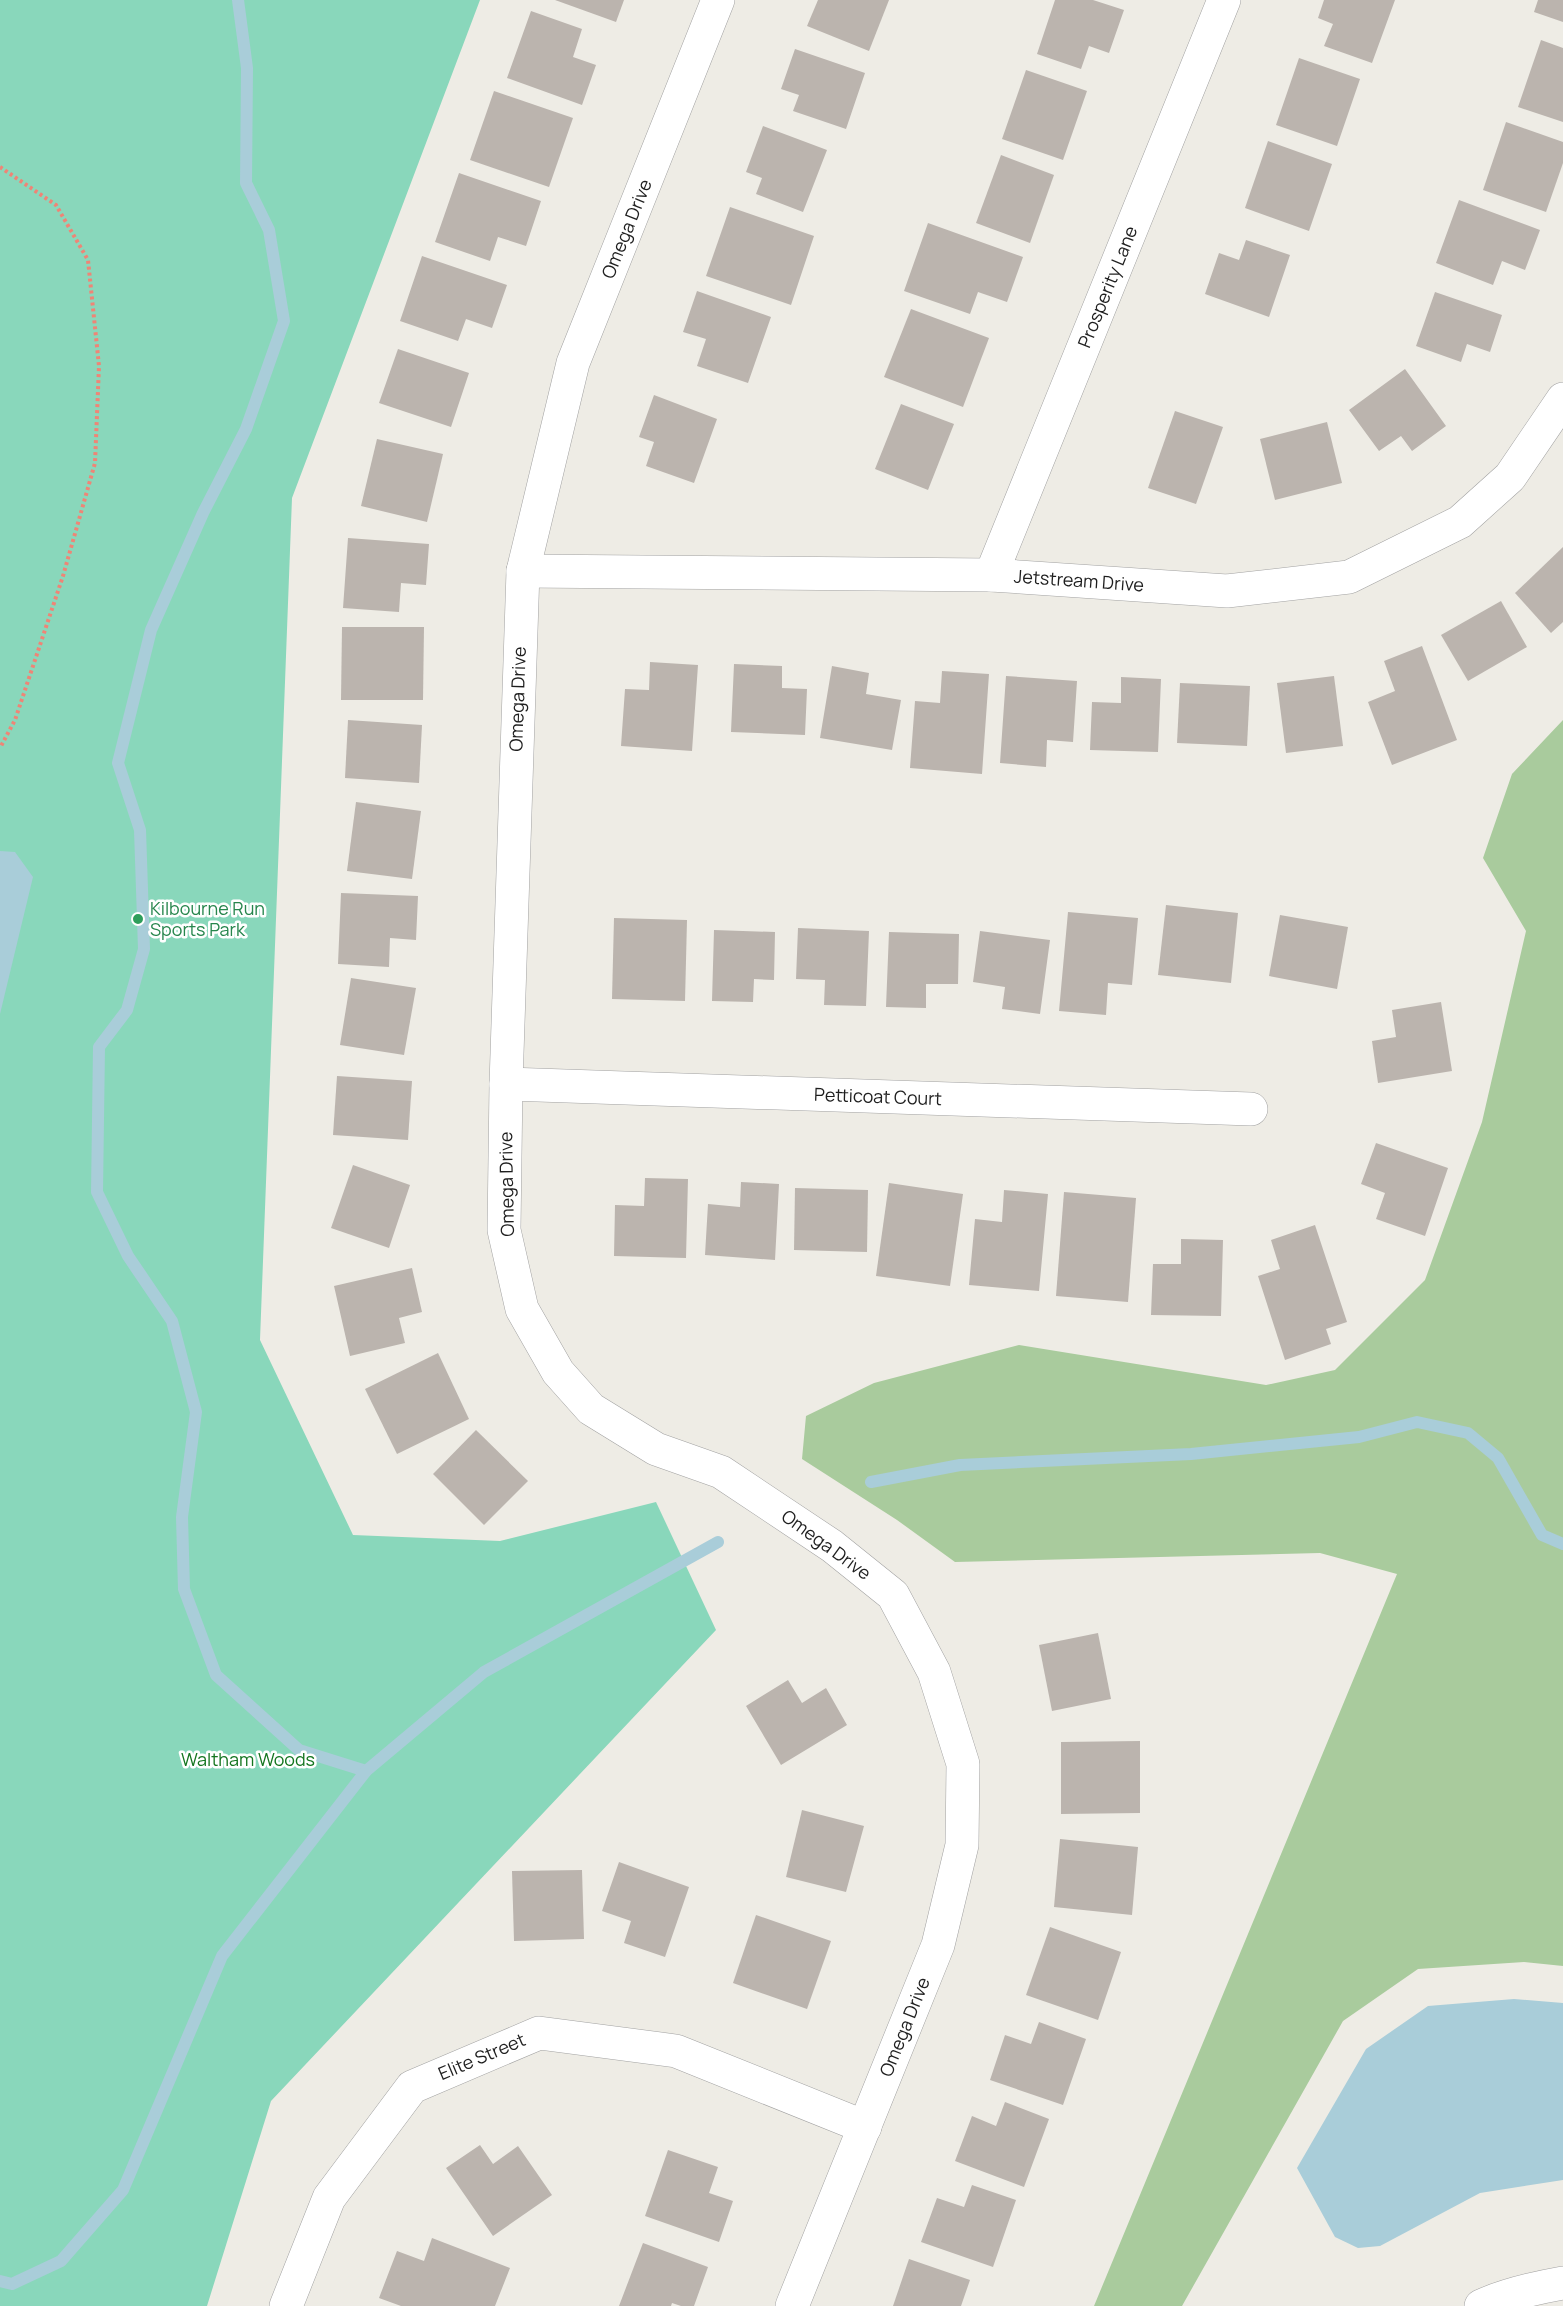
<svg xmlns="http://www.w3.org/2000/svg" width="1563" height="2306" font-family="Manrope,sans-serif">
<style>
.forest{fill:#a9cb9d}
.pitch{fill:#89d7bb}
.water{fill:#a9cdd9}
.lines{fill:none;stroke-linecap:round;stroke-linejoin:round}
.stream{stroke:#a9cdd9;stroke-width:12}
.building{fill:#bbb4ae}
.minor-casing{stroke:#a2a2a2;stroke-width:34}
.path{stroke:#ef8576;stroke-width:4;stroke-dasharray:3 3;stroke-linecap:butt}
.minor{stroke:#fff;stroke-width:33}
.leisure-dot{fill:#2e9e5b;stroke:#fff;stroke-width:2}
.labels{text-anchor:middle;stroke-width:5;stroke-linejoin:round;paint-order:stroke}
.street-label{font-size:18px;fill:#1e1e1e;stroke:#fff}
.leisure-label{font-size:18px;fill:#27864d;stroke:#fff;text-anchor:start}
.park-label{font-size:18px;fill:#14751f;stroke:#fff}
</style>
<rect width="100%" height="100%" fill="#eeece5"/>
<path class="forest" d="M1563,720V1966L1524,1962L1418,1969L1343,2021L1182,2306H1094L1397,1574L1320,1553L955,1562L897,1520L802,1459L806,1416L874,1383L1019,1345L1266,1385L1335,1370L1425,1280L1482,1122L1526,931L1483,858L1512,774Z"/>
<path class="pitch" d="M0,0H480L292,498L260,1340L353,1535L500,1541L656,1502L716,1630L271,2101L207,2306H0Z"/>
<g class="water">
<path d="M0,851L15,852L33,877L0,1014Z"/>
<path d="M1514,1999L1563,2003V2180L1480,2193L1380,2246L1358,2248L1335,2237L1297,2168L1366,2049L1428,2006Z"/>
</g>
<g class="lines">
<g class="stream">
<path d="M238,0L247,68L246,183L269,230L284,321L246,429L203,513L151,630L118,763L140,830L144,949L127,1010L99,1047L97,1192L128,1256L172,1321L196,1412L182,1517L184,1589L216,1675L299,1750L366,1771"/>
<path d="M871,1482L960,1465L1191,1454L1359,1437L1417,1422L1468,1433L1498,1458L1542,1535L1563,1544"/>
<path d="M0,2281L12,2284L61,2261L123,2190L222,1956L366,1771L484,1672L718,1542"/>
</g>
</g>
<g class="building">
<path d="M555,0H624L616,22Z"/>
<path d="M818,0H889L869,51L807,26Z"/>
<path d="M1055,0H1093L1124,10L1109,53L1089,46L1081,69L1037,54Z"/>
<path d="M1324,0H1395L1372,63L1324,46L1333,24L1318,18Z"/>
<path d="M1538,0H1563V22L1534,12Z"/>
<path d="M531,11L582,29L573,57L596,65L582,105L507,78Z"/>
<path d="M1541,40L1563,48V122L1518,107Z"/>
<path d="M795,49L865,73L846,129L793,111L799,95L781,89Z"/>
<path d="M1299,58L1360,79L1337,146L1276,125Z"/>
<path d="M1026,70L1087,91L1063,160L1002,139Z"/>
<path d="M494,91L573,118L549,187L470,160Z"/>
<path d="M1506,122L1563,142V163L1546,212L1483,190Z"/>
<path d="M763,126L827,150L803,212L756,194L762,178L746,172Z"/>
<path d="M1268,141L1332,164L1309,231L1245,208Z"/>
<path d="M1001,155L1054,175L1030,243L976,223Z"/>
<path d="M459,173L541,201L526,246L498,237L490,261L435,242Z"/>
<path d="M1459,200L1540,230L1525,270L1502,261L1493,285L1436,263Z"/>
<path d="M730,207L814,236L791,305L706,276Z"/>
<path d="M928,223L1023,257L1007,302L978,292L970,314L904,291Z"/>
<path d="M1246,240L1290,255L1269,317L1205,294L1219,253L1239,260Z"/>
<path d="M422,256L507,285L492,328L466,319L458,341L400,321Z"/>
<path d="M697,291L771,317L748,383L697,366L706,339L683,332Z"/>
<path d="M1435,292L1502,315L1490,352L1467,344L1461,362L1416,346Z"/>
<path d="M911,309L989,338L963,407L884,377Z"/>
<path d="M398,349L469,373L451,427L379,403Z"/>
<path d="M1405,369L1446,426L1412,451L1401,436L1379,451L1349,410Z"/>
<path d="M654,395L717,419L694,483L646,466L654,442L639,437Z"/>
<path d="M901,404L954,424L928,490L875,469Z"/>
<path d="M1175,411L1223,427L1196,504L1148,488Z"/>
<path d="M1327,422L1342,483L1275,500L1260,439Z"/>
<path d="M377,439L443,454L427,522L361,506Z"/>
<path d="M348,538L429,544L426,585L401,583L399,612L343,608Z"/>
<path d="M1563,547V622L1551,633L1515,593Z"/>
<path d="M1501,601L1527,647L1468,681L1441,635Z"/>
<path d="M342,627H424L423,700H341Z"/>
<path d="M1422,646L1457,740L1392,765L1368,702L1395,691L1384,661Z"/>
<path d="M650,662L698,665L692,751L621,746L625,689L649,690Z"/>
<path d="M734,664L782,666V688L807,689L805,735L731,732Z"/>
<path d="M832,666L869,673L866,694L901,700L892,750L820,738Z"/>
<path d="M942,671L989,674L982,774L910,768L915,701L940,703Z"/>
<path d="M1006,676L1077,681L1073,742L1047,740L1046,767L1000,763Z"/>
<path d="M1334,676L1343,746L1286,753L1277,683Z"/>
<path d="M1121,677L1161,679L1158,752L1090,750L1092,702L1121,703Z"/>
<path d="M1180,683L1250,686L1247,746L1177,743Z"/>
<path d="M348,720L422,725L419,783L345,778Z"/>
<path d="M356,802L421,811L412,879L347,871Z"/>
<path d="M341,893L418,896L416,940L390,938L389,967L338,964Z"/>
<path d="M1166,905L1238,913L1231,983L1158,975Z"/>
<path d="M1068,912L1138,918L1132,985L1108,983L1106,1015L1059,1011Z"/>
<path d="M1280,915L1348,927L1337,989L1269,976Z"/>
<path d="M614,918L687,920L685,1001L612,999Z"/>
<path d="M798,928L869,931L866,1006L824,1005L825,980L796,979Z"/>
<path d="M714,930L775,932L774,980L754,979L753,1002L712,1001Z"/>
<path d="M980,931L1050,940L1040,1014L1002,1009L1005,987L973,982Z"/>
<path d="M889,932L959,934L958,984H926V1008L886,1007Z"/>
<path d="M351,978L416,988L404,1055L340,1045Z"/>
<path d="M1441,1002L1452,1071L1378,1083L1372,1041L1396,1037L1392,1010Z"/>
<path d="M337,1076L412,1081L408,1140L333,1135Z"/>
<path d="M1376,1143L1448,1168L1425,1236L1376,1219L1385,1193L1361,1184Z"/>
<path d="M353,1165L410,1185L389,1248L331,1228Z"/>
<path d="M645,1178L688,1179L686,1258L614,1256L615,1205L644,1206Z"/>
<path d="M741,1182L779,1184L775,1260L705,1255L708,1204L740,1207Z"/>
<path d="M889,1183L963,1194L950,1286L876,1276Z"/>
<path d="M795,1188L868,1190L867,1252L794,1250Z"/>
<path d="M1004,1190L1048,1194L1039,1291L969,1285L975,1219L1002,1222Z"/>
<path d="M1064,1192L1136,1198L1128,1302L1056,1296Z"/>
<path d="M1315,1225L1347,1322L1326,1329L1331,1344L1285,1360L1258,1276L1280,1269L1271,1240Z"/>
<path d="M1181,1239L1223,1240L1221,1316L1151,1315L1153,1264H1181Z"/>
<path d="M412,1268L422,1312L399,1318L405,1343L350,1356L334,1286Z"/>
<path d="M438,1353L469,1419L397,1454L365,1389Z"/>
<path d="M476,1430L528,1481L484,1525L433,1474Z"/>
<path d="M1098,1633L1111,1699L1052,1711L1039,1645Z"/>
<path d="M788,1680L802,1703L826,1688L847,1725L781,1765L746,1706Z"/>
<path d="M1140,1741V1813L1061,1814V1742Z"/>
<path d="M802,1810L864,1826L846,1892L786,1877Z"/>
<path d="M1060,1839L1138,1847L1132,1915L1054,1907Z"/>
<path d="M619,1862L689,1887L665,1957L624,1943L631,1921L602,1911Z"/>
<path d="M582,1870L584,1939L514,1941L512,1871Z"/>
<path d="M756,1915L831,1941L807,2009L733,1983Z"/>
<path d="M1050,1927L1121,1952L1098,2020L1026,1995Z"/>
<path d="M1039,2022L1086,2039L1063,2105L990,2080L1005,2035L1031,2044Z"/>
<path d="M1005,2102L1049,2119L1024,2187L955,2161L972,2116L996,2126Z"/>
<path d="M480,2145L493,2164L518,2146L552,2195L493,2236L446,2168Z"/>
<path d="M668,2150L718,2167L709,2193L733,2201L719,2242L645,2216Z"/>
<path d="M972,2185L1016,2200L993,2267L921,2242L937,2198L964,2207Z"/>
<path d="M432,2238L510,2268L495,2306H401L379,2298L397,2251L424,2261Z"/>
<path d="M643,2243L708,2267L694,2306H681L672,2303L671,2306H619Z"/>
<path d="M909,2259L970,2280L961,2306H893Z"/>
</g>
<g class="lines">
<g class="minor-casing">
<g id="minor">
<path d="M718,0L573,363L523,571L506,1084L504,1230L522,1309L558,1372L591,1409L656,1449L721,1472L832,1546L893,1595L934,1672L963,1764L962,1845L938,1945L792,2306"/>
<path d="M523,571L991,575L1227,591L1349,577L1460,522L1510,477L1563,399"/>
<path d="M991,575L1224,0"/>
<path d="M506,1084L1251,1109"/>
<path d="M286,2306L329,2198L412,2087L539,2033L676,2051L865,2127"/>
<path d="M1481,2306C1507,2294 1535,2288 1563,2283"/>
</g>
</g>
<path class="path" d="M0,167L56,205L88,260L99,366L95,463L63,576L15,720L0,748"/>
<use href="#minor" class="minor"/>
</g>
<circle class="leisure-dot" cx="138" cy="919" r="6"/>
<g class="labels">
<g class="street-label">
<text transform="translate(627 229) rotate(-68)" y="6">Omega Drive</text>
<text transform="translate(1108 287) rotate(-68)" y="6">Prosperity Lane</text>
<text transform="translate(1079 581) rotate(4)" y="6">Jetstream Drive</text>
<text transform="translate(518 699) rotate(-88)" y="6">Omega Drive</text>
<text transform="translate(878 1097) rotate(2)" y="6">Petticoat Court</text>
<text transform="translate(507 1184) rotate(-91)" y="6">Omega Drive</text>
<text transform="translate(826 1545) rotate(36)" y="6">Omega Drive</text>
<text transform="translate(905 2027) rotate(-68)" y="6">Omega Drive</text>
<text transform="translate(482 2057) rotate(-23)" y="6">Elite Street</text>
</g>
<g class="leisure-label">
<text x="150" y="915">Kilbourne Run<tspan x="150" dy="21">Sports Park</tspan></text>
</g>
<g class="park-label">
<text x="248" y="1766">Waltham Woods</text>
</g>
</g>
</svg>
